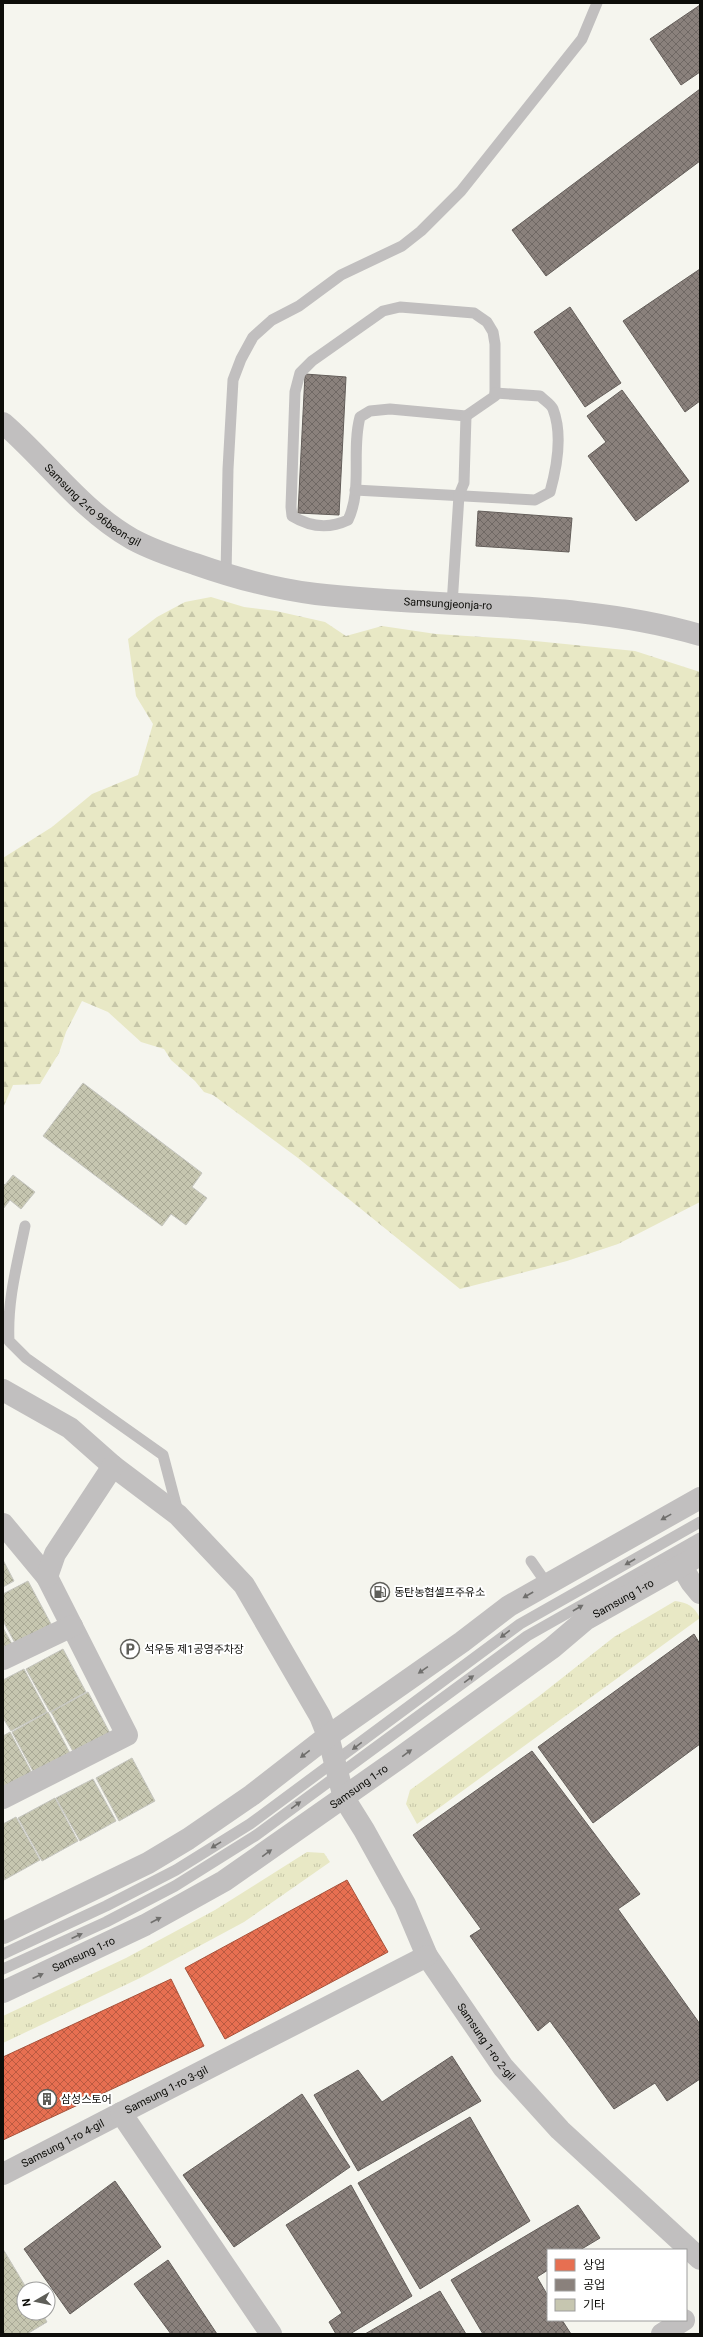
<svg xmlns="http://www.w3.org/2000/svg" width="703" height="2337" font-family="Roboto,'Noto Sans KR',sans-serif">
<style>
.grass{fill:url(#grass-tufts)}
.forest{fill:url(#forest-firs)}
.shops{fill:url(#shops-cross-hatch);stroke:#a6523b}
.industry{fill:url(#industry-cross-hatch);stroke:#645e5a}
.building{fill:url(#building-cross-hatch);stroke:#c5c5bf}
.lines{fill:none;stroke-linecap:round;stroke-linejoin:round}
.service{stroke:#c1bfbf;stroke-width:11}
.minor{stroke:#c1bfbf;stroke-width:22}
.tertiary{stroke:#c1bfbf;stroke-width:22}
.oneway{fill:#706f6d}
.labels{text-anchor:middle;stroke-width:4;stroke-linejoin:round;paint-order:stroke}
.street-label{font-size:11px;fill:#0d0d09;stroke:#fff}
.poi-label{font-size:11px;fill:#0d0d09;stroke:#fff;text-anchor:start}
</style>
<defs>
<pattern id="grass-tufts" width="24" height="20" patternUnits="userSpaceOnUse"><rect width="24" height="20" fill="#e8e8c5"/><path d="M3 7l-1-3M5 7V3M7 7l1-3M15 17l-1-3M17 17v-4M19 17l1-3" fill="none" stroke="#c6c6a8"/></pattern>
<pattern id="forest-firs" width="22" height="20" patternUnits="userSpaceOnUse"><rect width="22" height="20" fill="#e8e8c5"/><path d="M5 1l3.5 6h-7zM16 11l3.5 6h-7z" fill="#c6c6a8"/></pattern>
<pattern id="shops-cross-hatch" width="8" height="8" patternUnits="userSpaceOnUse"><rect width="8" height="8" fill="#e76f51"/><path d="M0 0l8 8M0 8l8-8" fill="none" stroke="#ba5a41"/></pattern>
<pattern id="industry-cross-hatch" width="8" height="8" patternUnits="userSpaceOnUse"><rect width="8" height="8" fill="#8a817c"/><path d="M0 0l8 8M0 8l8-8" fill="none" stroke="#6f6864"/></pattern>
<pattern id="building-cross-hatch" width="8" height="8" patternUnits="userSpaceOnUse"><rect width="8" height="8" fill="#c6c6b0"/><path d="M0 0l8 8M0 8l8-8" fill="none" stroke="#a9a996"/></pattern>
</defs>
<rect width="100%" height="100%" fill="#f5f5ee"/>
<g class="grass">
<path d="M675,1601C688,1603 694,1606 700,1618L417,1824L406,1804L410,1790L538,1697L614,1637Z"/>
<path d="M307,1852L324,1853L330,1862L244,1922L140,1978L3,2043V2016L126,1958L215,1910Z"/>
</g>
<path class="forest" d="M211,597L244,607L276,611L325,622L346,636L382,626L436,634L515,639L635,651L700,672V1202L618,1244L567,1261L460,1289L298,1158L213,1095L204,1092L195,1081L171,1060L164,1049L141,1042L108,1012L82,1001L66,1032L59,1053L40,1084L13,1085L3,1108V858L52,827L92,794L138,775L153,724L136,696L128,639L157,617L185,602Z"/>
<g class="shops">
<path d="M347,1880L388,1952L225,2039L185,1968Z"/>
<path d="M171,1979L204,2046L3,2140V2057Z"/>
</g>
<g class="industry">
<path d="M700,5V72L681,85L650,39Z"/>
<path d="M700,89V161L546,276L512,230Z"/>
<path d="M700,269V401L685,412L623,321Z"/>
<path d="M570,307L621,383L585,407L534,332Z"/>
<path d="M305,374L346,377L339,515L298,513Z"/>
<path d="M622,390L689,481L636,521L588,456L606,442L587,416Z"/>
<path d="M478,511L572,518L569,552L476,546Z"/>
<path d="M694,1634L700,1644V1744L593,1823L538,1747Z"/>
<path d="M532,1751L640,1894L618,1909L700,2024V2079L667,2101L655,2083L614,2109L550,2021L538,2031L470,1936L481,1929L413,1835Z"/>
<path d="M452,2056L481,2101L358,2171L314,2095L358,2070L382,2102Z"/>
<path d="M302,2094L350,2167L234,2247L183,2175Z"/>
<path d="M470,2117L530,2221L420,2289L358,2183Z"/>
<path d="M115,2181L161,2247L70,2314L24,2249Z"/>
<path d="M351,2185L412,2296L350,2334H336L329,2322L342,2313L286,2225Z"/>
<path d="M578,2205L600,2238L580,2250H548V2270L537,2277L548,2296V2320H562L571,2334H483L451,2280Z"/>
<path d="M168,2260L217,2334H171L134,2284Z"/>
<path d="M440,2291L466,2334H365Z"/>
</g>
<g class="building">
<path d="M83,1083L202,1173L192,1187L207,1198L186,1225L171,1214L162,1226L43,1136Z"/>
<path d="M13,1175L35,1192L21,1209L10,1200L3,1209V1183L5,1185Z"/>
<path d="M3,1560L14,1581L3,1587Z"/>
<path d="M28,1581L51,1624L15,1643L3,1621V1594Z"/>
<path d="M3,1628L12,1644L3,1648Z"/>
<path d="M63,1649L86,1692L50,1712L26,1669Z"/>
<path d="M24,1669L47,1712L11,1731L3,1718V1680Z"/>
<path d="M88,1692L111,1735L75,1755L51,1712Z"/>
<path d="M48,1712L71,1755L35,1775L12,1732Z"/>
<path d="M10,1732L33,1775L3,1792V1736Z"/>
<path d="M132,1758L155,1801L119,1821L96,1778Z"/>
<path d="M93,1779L116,1821L80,1841L56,1798Z"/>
<path d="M55,1798L78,1841L42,1861L18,1818Z"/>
<path d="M16,1817L40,1860L4,1880L3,1824Z"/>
<path d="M3,2249L27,2289H24V2313H42L47,2322L27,2334H3Z"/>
</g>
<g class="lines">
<g class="service">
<path d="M400,307L474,313L487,322L493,332L495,344V396L466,416L390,409L370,411L360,417C351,451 363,489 348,520C329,529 310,527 292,516L291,507L295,392L300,373L312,361L383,311Z"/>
<path d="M355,490L535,500L550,492C557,467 563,435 553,409C551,404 544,400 540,396L495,393"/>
<path d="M226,576L228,469L233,380L241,359L253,337L272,320L299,306L341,275L402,246L421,231L461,191L582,39L597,3"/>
<path d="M452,605L459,495L464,483L466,416"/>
<path d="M25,1226C17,1265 7,1301 9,1341L26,1358L163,1455L178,1512"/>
<path d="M531,1561L547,1584"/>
<path d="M3,1954L106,1906L176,1870L250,1824L520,1624L700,1522"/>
<path d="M3,1969L106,1922L175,1886L255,1836L527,1636L700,1538"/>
</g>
<g class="minor">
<path id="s1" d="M3,1390L70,1428L113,1466L178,1515L244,1585L320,1716L328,1736L344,1798L364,1830L405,1904L427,1956L503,2067L560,2130L700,2259"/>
<path d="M3,1524L47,1577L127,1735L3,1798"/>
<path d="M681,1565L691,1582L700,1593"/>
<path d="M47,1577L55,1554L113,1466"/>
<path d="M3,1659L72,1626"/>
<path id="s2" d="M3,2174L121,2113"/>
<path id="s3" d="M271,2334L121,2113L427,1956"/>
<path d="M662,2334L684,2320"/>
</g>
<g class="tertiary">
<path id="s4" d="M3,423C47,461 81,510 132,539C152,550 173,557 195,564C235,578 275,589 316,594C443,609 578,599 700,635"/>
<path d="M3,1933L148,1863L188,1839L252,1795L328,1736L462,1642L509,1606L700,1498"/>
<path id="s5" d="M3,1992L145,1925L224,1881L398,1759L552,1648L585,1620L700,1555"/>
</g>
</g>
<defs><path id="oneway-solid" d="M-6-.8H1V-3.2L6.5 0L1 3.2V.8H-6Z"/></defs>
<g class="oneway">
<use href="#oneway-solid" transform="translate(666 1517) rotate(151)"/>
<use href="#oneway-solid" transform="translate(630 1562) rotate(150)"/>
<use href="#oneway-solid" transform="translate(528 1595) rotate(150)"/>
<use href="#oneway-solid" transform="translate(578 1608) rotate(-30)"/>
<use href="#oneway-solid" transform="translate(505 1634) rotate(143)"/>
<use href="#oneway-solid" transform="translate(423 1670) rotate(145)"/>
<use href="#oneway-solid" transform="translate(469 1679) rotate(-36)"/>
<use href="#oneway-solid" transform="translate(357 1746) rotate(143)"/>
<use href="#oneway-solid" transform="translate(407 1753) rotate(-36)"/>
<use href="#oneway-solid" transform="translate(305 1754) rotate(142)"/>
<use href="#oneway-solid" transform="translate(296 1805) rotate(-36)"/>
<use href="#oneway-solid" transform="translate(216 1845) rotate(148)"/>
<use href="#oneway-solid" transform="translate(267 1853) rotate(-36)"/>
<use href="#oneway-solid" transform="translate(156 1920) rotate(-28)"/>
<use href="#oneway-solid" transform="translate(77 1936) rotate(-24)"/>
<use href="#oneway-solid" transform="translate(38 1976) rotate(-25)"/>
</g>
<defs>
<g id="fuel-ring" transform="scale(1)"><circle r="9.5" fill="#fff" stroke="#5e5e59" stroke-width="1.5"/><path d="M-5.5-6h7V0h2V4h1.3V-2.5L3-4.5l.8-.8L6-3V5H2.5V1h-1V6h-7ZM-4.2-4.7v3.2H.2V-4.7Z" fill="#5e5e59"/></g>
<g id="parking-ring" transform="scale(1)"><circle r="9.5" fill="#fff" stroke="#5e5e59" stroke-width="1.5"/><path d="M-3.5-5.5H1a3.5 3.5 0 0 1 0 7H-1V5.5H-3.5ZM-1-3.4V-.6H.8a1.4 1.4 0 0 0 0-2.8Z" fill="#5e5e59"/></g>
<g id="building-ring" transform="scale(1)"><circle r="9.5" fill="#fff" stroke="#5e5e59" stroke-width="1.5"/><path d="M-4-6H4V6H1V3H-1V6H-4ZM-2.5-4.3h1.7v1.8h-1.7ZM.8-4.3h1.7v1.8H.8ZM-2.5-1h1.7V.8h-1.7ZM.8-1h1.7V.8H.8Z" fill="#5e5e59"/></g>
</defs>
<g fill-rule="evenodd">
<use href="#fuel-ring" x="380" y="1592"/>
<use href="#parking-ring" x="130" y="1649"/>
<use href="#building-ring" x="47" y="2099"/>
</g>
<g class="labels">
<g class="street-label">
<text dy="4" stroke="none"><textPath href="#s4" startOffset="122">Samsung 2-ro 96beon-gil</textPath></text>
<text dy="4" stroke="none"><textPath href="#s4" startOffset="499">Samsungjeonja-ro</textPath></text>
<text dy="4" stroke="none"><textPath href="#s5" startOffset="737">Samsung 1-ro</textPath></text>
<text dy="4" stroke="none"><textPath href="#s5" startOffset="412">Samsung 1-ro</textPath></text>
<text dy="4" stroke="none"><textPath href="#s5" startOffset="89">Samsung 1-ro</textPath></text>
<text dy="4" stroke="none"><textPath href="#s1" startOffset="832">Samsung 1-ro 2-gil</textPath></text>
<text dy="4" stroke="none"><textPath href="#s3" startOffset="318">Samsung 1-ro 3-gil</textPath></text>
<text dy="4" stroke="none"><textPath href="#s2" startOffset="67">Samsung 1-ro 4-gil</textPath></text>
</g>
<g class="poi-label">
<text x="394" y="1596">동탄농협셀프주유소</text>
<text x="144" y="1653">석우동 제1공영주차장</text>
<text x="61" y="2103">삼성스토어</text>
</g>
</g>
<rect width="703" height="2337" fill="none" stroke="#0d0d09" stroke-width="8"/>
<rect x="547" y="2249" width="140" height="72" fill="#ffffff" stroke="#9e9e9d"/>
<rect x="555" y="2259" width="20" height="12" fill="#e76f51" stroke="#9e9e9d"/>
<text x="583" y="2269" font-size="12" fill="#0d0d09">상업</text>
<rect x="555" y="2279" width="20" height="12" fill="#8a817c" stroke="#9e9e9d"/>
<text x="583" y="2289" font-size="12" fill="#0d0d09">공업</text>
<rect x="555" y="2299" width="20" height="12" fill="#c6c6b0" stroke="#9e9e9d"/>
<text x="583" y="2309" font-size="12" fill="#0d0d09">기타</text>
<g transform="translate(36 2301) rotate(261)"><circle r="19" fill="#ffffff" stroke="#9e9e9d"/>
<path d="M0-3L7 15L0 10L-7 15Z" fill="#5e5e59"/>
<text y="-6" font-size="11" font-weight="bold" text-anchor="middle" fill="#0d0d09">N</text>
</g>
</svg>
